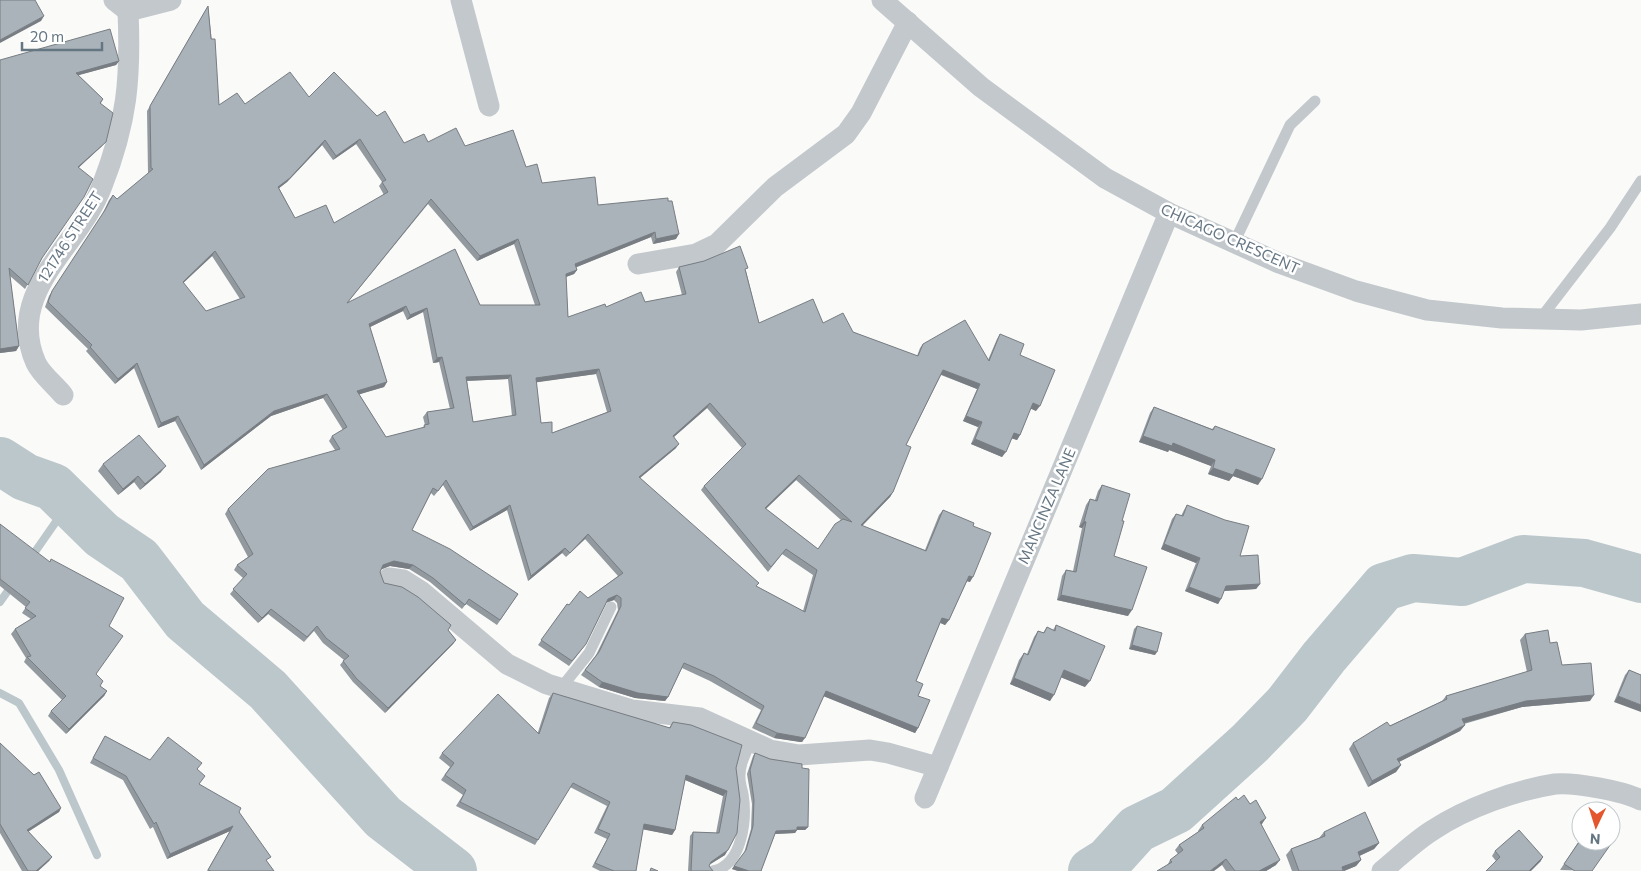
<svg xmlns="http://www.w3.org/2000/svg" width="1641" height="871" font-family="Commissioner,sans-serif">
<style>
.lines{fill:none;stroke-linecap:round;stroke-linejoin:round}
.stream{stroke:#bbc7cb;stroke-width:8}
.river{stroke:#bbc7cb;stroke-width:48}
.service{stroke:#c3c8cc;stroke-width:11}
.minor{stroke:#c3c8cc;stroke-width:21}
.wall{fill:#929a9f;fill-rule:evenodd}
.shaded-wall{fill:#777d82}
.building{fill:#aab3b9;stroke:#777d82;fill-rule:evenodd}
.labels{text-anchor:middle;stroke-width:5;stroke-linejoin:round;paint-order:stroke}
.street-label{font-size:15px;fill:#657683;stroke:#fff}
</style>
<rect width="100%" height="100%" fill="#fafaf8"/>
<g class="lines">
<g class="stream">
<path d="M30,559L69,503"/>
<path d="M0,602L12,585"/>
<path d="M0,693L19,703L59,770L97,855"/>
</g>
<g class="river">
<path d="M0,461L25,477L53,487L102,535L139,560L185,620L268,690L383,817L453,871"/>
<path d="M1092,871L1108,861L1137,829L1176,810L1250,743L1287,705L1324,657L1384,587L1413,578L1462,582L1523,559L1584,563L1641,579"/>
</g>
<g class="service">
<path d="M1234,243L1290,125L1315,101"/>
<path d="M1540,319L1610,228L1641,181"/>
<path d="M561,688L589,653L611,607"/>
<path d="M713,871C743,865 747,818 743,794C742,789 740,784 740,778C739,765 746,753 751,741"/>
</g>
<g class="minor">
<path d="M114,0L128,11L171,0"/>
<path d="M461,0L489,106"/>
<path d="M882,0L981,87L1105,178L1169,213L1279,263L1356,291L1427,310L1502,318L1581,320L1641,314"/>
<path d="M638,264L696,254L717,244L775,187L846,134L861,113L908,22"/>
<path d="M63,395C55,385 41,374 36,363C4,291 80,246 102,186C127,122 131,79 128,11"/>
<path d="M389,578L403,580L422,592L507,664L547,684L632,710L700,718L770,750L799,755L870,750L888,753L938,767"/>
<path d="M925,798L1169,213"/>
<path d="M1382,871C1398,858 1415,841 1433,830C1466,808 1516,790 1555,784C1574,782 1623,791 1641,800"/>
</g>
</g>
<g class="wall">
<path d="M208,6L219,105L245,104L309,97L404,143L428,142L465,146L526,167L542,183L598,205L676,239L653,244L651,237L576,267L577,270L574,274L566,277L568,317L606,307L645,302L682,295L676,272L679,267L746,271L759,323H823L853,332L917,356L920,348L923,344L988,360L997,339L1000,334L1020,355L1036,411L1031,408L1020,435L1017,440L1012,438L1002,457L971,444L978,427L963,421L977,389L941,375L906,445L893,492L890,497L862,526L925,550L939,515L943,510L973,526L970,582L967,581L949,620L945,625L940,623L916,681L918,696V728L915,733L824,696L802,742L774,738L752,728L761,710L710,681L682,668L668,697L665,701L635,698L599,687L581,675L596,655L618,610L617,603L614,600L606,603L586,644L569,666L538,645L567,604L569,605L588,598L618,576L585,539L566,557L562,553L528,581L507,510L470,531L443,485L434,496L431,493L412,530L518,594L497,625L466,604L462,609L430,582L409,569L390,566L381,569L380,572L384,583L448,630L456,640L453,644L385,713L353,682L340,665L344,660L323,643L314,631L304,642L268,614L258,623L230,594L243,578L234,570L237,565L248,557L225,514L228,509L335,450L329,441L332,436L343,430L323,398L271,416L201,470L175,421L158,428L134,368L115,384L86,351L88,349L45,307L49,296L102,215L109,200L113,195L117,199L149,173H148L147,111ZM356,144L382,182L379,186L384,195L334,223L295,218L279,188L287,182L322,145L333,160ZM428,204L477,261L514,244L535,305H480L348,302ZM212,256L240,299L206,311L183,283ZM403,311L407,320L423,312L433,363L439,362L450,409L427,412L423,417L425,425L422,428L386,437L359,394L384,387L387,382L370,327ZM596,374L607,412L552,433L541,423L536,382ZM508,379L512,416L473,422L467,381ZM707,408L742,448L704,486L701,490L768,572L782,554L813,575L803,611L756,586L640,478L676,448L674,437ZM796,480L841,520L818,549L766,509Z"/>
<path d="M0,60L119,61L116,65L78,75L103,99L101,103L102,146L79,167L42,258L25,289L10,276L19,346L16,351L0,353Z"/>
<path d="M1154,407L1212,429L1215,426L1258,485L1233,476L1229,481L1208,474L1211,466L1169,450L1168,452L1139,442L1150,413Z"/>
<path d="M103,464L161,472L140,490L134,482L118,495L98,471Z"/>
<path d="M1102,485L1122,521L1114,556L1128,616L1057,600L1062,576L1066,570L1073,571L1082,528L1079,527L1086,505L1090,499L1095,500L1098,491Z"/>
<path d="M1187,505L1240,556L1260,584L1256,589L1224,591L1218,604L1185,591L1196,563L1161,549L1172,519L1176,514L1181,516L1184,510Z"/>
<path d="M0,524L109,626L96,674L100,686L107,691L104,696L66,734L48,716L51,711L62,700L24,662L26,658L11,634L15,629L31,619L22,613L26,607L0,586Z"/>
<path d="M1056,625L1085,687L1061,677L1050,701L1010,684L1019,660L1024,653L1027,654L1034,637L1038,631L1043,633L1047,627L1053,630Z"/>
<path d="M1137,626L1155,655L1129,649L1134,629Z"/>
<path d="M1525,634L1550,643L1562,665L1590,701L1522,707L1464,724L1465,725L1460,731L1399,762L1401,765L1396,772L1368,787L1349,749L1353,743L1442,701L1446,696L1527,672L1520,640Z"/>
<path d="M1629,670L1641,675L1614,702L1625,675Z"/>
<path d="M553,693L669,728L673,722L736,768L725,855L709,865V866L713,871H688L690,836L693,832L716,833L723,796L685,780L675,830L672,835L643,829L636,871H600L592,867L607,839L594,833L607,806L570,787L535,845L456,806L463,795L441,780L450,767L439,758L442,753L538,732L549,698Z"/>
<path d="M105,736L150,760L197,769L199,784L239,812L267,862L274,871H207L230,831L167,859L153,827L150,829L123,780L90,763Z"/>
<path d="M0,743L61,808L59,812L28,832L52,857L49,861L38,871H22L0,833Z"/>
<path d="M755,753L770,759L802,768L808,827L805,830H797L795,833L775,834L761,871H738L732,869L744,853L751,829L752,804L747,774L753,756Z"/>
<path d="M1238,800L1262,824H1261L1276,865L1266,871H1226L1222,865L1167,866L1170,860L1178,854L1175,850L1179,845L1198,832V831L1202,825Z"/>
<path d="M1324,832L1379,843L1374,849L1359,856L1361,860L1356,866L1344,871H1292L1286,855L1291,849L1319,838Z"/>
<path d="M1581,838L1592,871L1560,870Z"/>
<path d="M1495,851L1543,857L1540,862L1496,861L1492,856Z"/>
</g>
<g class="shaded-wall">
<path d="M44,16L41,21L0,43V40Z"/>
<path d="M119,61L116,65L72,77L76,73Z"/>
<path d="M360,139L356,144L333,160L336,156Z"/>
<path d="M325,140L322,145L287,182L274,192L278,187Z"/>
<path d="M106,142L102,146L75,171L78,167Z"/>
<path d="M655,232L651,237L572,269L575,264Z"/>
<path d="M679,234L676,239L653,244L656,239Z"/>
<path d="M518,239L514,244L477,261L480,256Z"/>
<path d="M215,251L212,256L179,287L183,282Z"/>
<path d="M577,270L574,274L563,278L566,274Z"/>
<path d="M406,306L403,311L366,329L369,324Z"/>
<path d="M427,308L423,312L407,320L410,315Z"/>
<path d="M19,346L16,351L0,353V349Z"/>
<path d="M442,357L439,362L433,363L437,358Z"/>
<path d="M137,363L134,368L115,384L118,379Z"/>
<path d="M599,369L596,374L532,383L536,378Z"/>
<path d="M943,370L980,384L977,389L940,374Z"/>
<path d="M511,375L508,379L463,381L466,377Z"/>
<path d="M387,382L384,387L354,396L357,391Z"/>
<path d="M327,394L323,398L271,416L201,470L204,465L274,411Z"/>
<path d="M710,403L707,408L669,441L673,436Z"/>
<path d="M1033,403L1040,406L1036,411L1029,408Z"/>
<path d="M178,416L175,421L158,428L161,423Z"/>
<path d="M966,416L982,422L978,427L963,421Z"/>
<path d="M1014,433L1020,435L1017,440L1010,438Z"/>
<path d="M1143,436L1173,443L1215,460L1211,466L1169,450L1168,452L1139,442Z"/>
<path d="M975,439L1006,452L1002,457L971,444Z"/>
<path d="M679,444L676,448L635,482L639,477Z"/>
<path d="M166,466L161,472L140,490L145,484Z"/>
<path d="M1213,468L1236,469L1262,479L1258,485L1233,476L1229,481L1208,474Z"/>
<path d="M799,475L796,480L761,513L765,508Z"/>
<path d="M138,476L134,482L118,495L123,489Z"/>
<path d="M893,492L890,497L858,530L861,525Z"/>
<path d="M510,505L507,510L470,531L473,527Z"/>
<path d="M1084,521L1086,522L1082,528L1079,527Z"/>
<path d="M588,534L585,539L566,557L570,553Z"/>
<path d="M1164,544L1200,558L1196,563L1161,549Z"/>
<path d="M565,548L562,553L528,581L531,576Z"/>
<path d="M394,561L413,565L409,569L390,566L380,570L383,565Z"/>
<path d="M969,576L973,577L970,582L966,581Z"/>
<path d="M1260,584L1256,589L1223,591L1226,586Z"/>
<path d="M1189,587L1221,599L1218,604L1185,591Z"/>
<path d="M617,595L614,600L604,603L608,599Z"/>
<path d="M1061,595L1132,610L1128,616L1057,600Z"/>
<path d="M271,609L268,614L258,623L262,618Z"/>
<path d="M942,618L949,620L945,625L939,622Z"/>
<path d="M456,640L453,644L385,713L388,708Z"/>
<path d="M1132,645L1157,652L1155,655L1129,649Z"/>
<path d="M1064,670L1090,681L1085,687L1060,677Z"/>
<path d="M1014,678L1054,695L1050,701L1010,684Z"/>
<path d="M602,682L668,697L665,701L635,698L599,687Z"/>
<path d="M107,691L104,696L66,734L69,729Z"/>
<path d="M826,691L918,728L915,733L823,696Z"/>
<path d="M1594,695L1590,701L1522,707L1457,725L1462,719L1526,701Z"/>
<path d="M1618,696L1641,705V712L1614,702Z"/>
<path d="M1465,725L1460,731L1393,765L1397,759Z"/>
<path d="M777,733L805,738L802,742H800L774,738Z"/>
<path d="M1401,765L1396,772L1368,787L1372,781Z"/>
<path d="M686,775L727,791L723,796L683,779Z"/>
<path d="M61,808L59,812L24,834L27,830Z"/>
<path d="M1266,818L1262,824L1256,827L1260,822Z"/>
<path d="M644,824L675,830L672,835L641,829Z"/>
<path d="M233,826L230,831L167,859L170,854Z"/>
<path d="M797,827H808L805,830H797L795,833L774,834L776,831Z"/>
<path d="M1379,843L1374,849L1353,859L1358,852Z"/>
<path d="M728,850L725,855L707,866L711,862Z"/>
<path d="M52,857L49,861L38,871H36Z"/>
<path d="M1543,857L1540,862L1531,871H1529Z"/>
<path d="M1226,859L1222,865L1214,871H1210Z"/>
<path d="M1280,860L1276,865L1266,871H1259Z"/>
<path d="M1361,860L1356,866L1344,871L1342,867Z"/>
<path d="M734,866L749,871H738L732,869Z"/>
</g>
<g class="building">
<path d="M0,0H35L44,16L0,40Z"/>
<path d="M208,6L211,39H215L219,105L237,93L245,104L290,72L309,97L334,72L377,116L385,111L404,143L424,134L428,142L456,128L465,146L513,130L526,167L537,164L542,183L595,177L598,205L668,198V201H672L679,234L656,239L655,232L575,264L577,270L566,274L568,317L605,304L606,307L641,292L645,302L686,294L679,267L704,261L740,246L748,268L745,269L759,323L813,299L823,323L843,313L853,332L918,356L923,344L965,320L989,361L1000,334L1024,344L1020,355L1055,370L1040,406L1033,403L1020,435L1014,433L1006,452L975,439L982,422L966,416L980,384L943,370L906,445L911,447L893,492L861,525L926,551L943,510L974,523L973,526L991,533L973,577L969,576L949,620L942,618L916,681L923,684L918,696L930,700L918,728L826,691L805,738L777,733L756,723L764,706L714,676L684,663L668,697L638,693L602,682L585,670L599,652L621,606V598L617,595L608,599L586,644L572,661L541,640L567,604L569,605L580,591L588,598L623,573L588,534L570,553L565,548L531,576L510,505L473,527L446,480L438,491L433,488L412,530L450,549L518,594L500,620L469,599L465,605L433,578L413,565L394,561L383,565L380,572L384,583L402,587L418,597L451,625L448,630L456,640L388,708L356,678L343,661L349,656L326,638L317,626L307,637L271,609L262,618L233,589L247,574L237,565L253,554L228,509L268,469L340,449L332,436L347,427L327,394L274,411L204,465L178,416L161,423L137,363L118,379L90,347L92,345L48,302L52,291L105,210L113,195L117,199L153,169L151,168L150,106ZM360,139L386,180L382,182L388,192L334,223L326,205L295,218L278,187L290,178L325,140L336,156ZM431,199L480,256L518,239L540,305H480L455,249L347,303ZM215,251L245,297L206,311L183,282ZM406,306L410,315L427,308L437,358L442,357L454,408L427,412L429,424L424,425L425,427L386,437L357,391L387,382L369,324ZM599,369L611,411L552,433V422L541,423L536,378ZM511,375L516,415L473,422L466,377ZM710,403L746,444L704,486L771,567L786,549L817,570L805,612L756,586L759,583L639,477L679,444L673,436ZM799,475L852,522L843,519L835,524L818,549L765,508Z"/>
<path d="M110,29L119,61L76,73L103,99L100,103L113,113L106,142L78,167L93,179L84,197L42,258L28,285L9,268L19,346L0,349V60Z"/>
<path d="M1154,407L1213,430L1215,426L1275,449L1262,479L1236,469L1233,475L1213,468L1215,460L1173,443L1172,446L1143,436Z"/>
<path d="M139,435L166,466L145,484L138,476L123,489L103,464Z"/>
<path d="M1102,485L1130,494L1122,521H1124L1114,556L1147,567L1132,610L1061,595L1066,570L1076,572L1086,522L1084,521L1090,499L1097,501Z"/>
<path d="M1187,505L1225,520L1249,526L1240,556L1258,555L1260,584L1226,586L1221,599L1189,587L1200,558L1164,544L1176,514L1183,516Z"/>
<path d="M0,524L50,562L51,559L124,598L109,626L123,636L96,674L103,681L100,686L107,691L69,729L51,711L66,696L27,657L31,656L15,629L36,616L25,608L30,602L0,579Z"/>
<path d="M1056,625L1105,646L1090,681L1064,670L1054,695L1014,678L1024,653L1028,655L1038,631L1044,633L1047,627L1055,631Z"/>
<path d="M1137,626L1162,633L1157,652L1132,645Z"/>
<path d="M1548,630L1550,643L1557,642L1562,665L1591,663L1594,695L1526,701L1462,719L1465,725L1397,759L1401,765L1372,781L1353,743L1387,722L1390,726L1447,699L1446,696L1532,670L1525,634Z"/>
<path d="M1629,670L1641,675V705L1618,696Z"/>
<path d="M553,693L670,728L673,722L691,725L742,745L736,768L740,800L737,833L728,850L711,862L709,866L713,871H691L693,832L719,833L727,791L686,775L675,830L644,824L636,871H614L595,863L610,834L598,829L610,802L573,783L538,840L460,802L466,790L445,775L454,763L442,753L498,694L539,734Z"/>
<path d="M105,736L150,760L168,737L202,763L197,769L205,776L199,784L241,808L239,812L271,857L266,860L274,871H211L208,870L233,826L170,854L156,822L154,824L126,776L93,758Z"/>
<path d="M0,743L34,775L39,772L61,808L27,830L52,857L36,871H28L0,824Z"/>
<path d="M755,753L770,759L802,764V768L809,769L808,827H797V830L776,831L761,871H749L734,866L746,850L753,826L754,800L750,770Z"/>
<path d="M1244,795L1250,804L1256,800L1266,818L1260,822L1280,860L1259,871H1235L1226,859L1210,871H1157L1172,862L1170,860L1183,850L1179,845L1204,828L1202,825L1236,797L1238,800Z"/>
<path d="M1365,812L1379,843L1358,852L1361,860L1342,867L1343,871H1299L1291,849L1325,836L1324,832Z"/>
<path d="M1519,830L1543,857L1529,871H1486L1500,857L1495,851Z"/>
<path d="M1581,839V841H1611V839L1613,841L1592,871H1575L1564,864Z"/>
<path d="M651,868L658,871H650Z"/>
</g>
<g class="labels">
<g class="street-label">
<text transform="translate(70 237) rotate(-57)" y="5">121746 STREET</text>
<text transform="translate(1230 239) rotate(24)" y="5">CHICAGO CRESCENT</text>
<text transform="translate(1047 506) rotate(-67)" y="5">MANCINZA LANE</text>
</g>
</g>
<g transform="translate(1596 826) rotate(184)"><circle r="24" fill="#ffffff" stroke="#c1c8cd"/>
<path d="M0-4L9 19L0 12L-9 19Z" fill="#e4572e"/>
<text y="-8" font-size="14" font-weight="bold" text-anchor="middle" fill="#657683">N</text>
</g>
<path d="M22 42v8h80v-8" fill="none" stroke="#657683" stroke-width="2.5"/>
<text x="30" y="42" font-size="15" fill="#657683" stroke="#ffffff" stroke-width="4" paint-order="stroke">20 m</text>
</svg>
